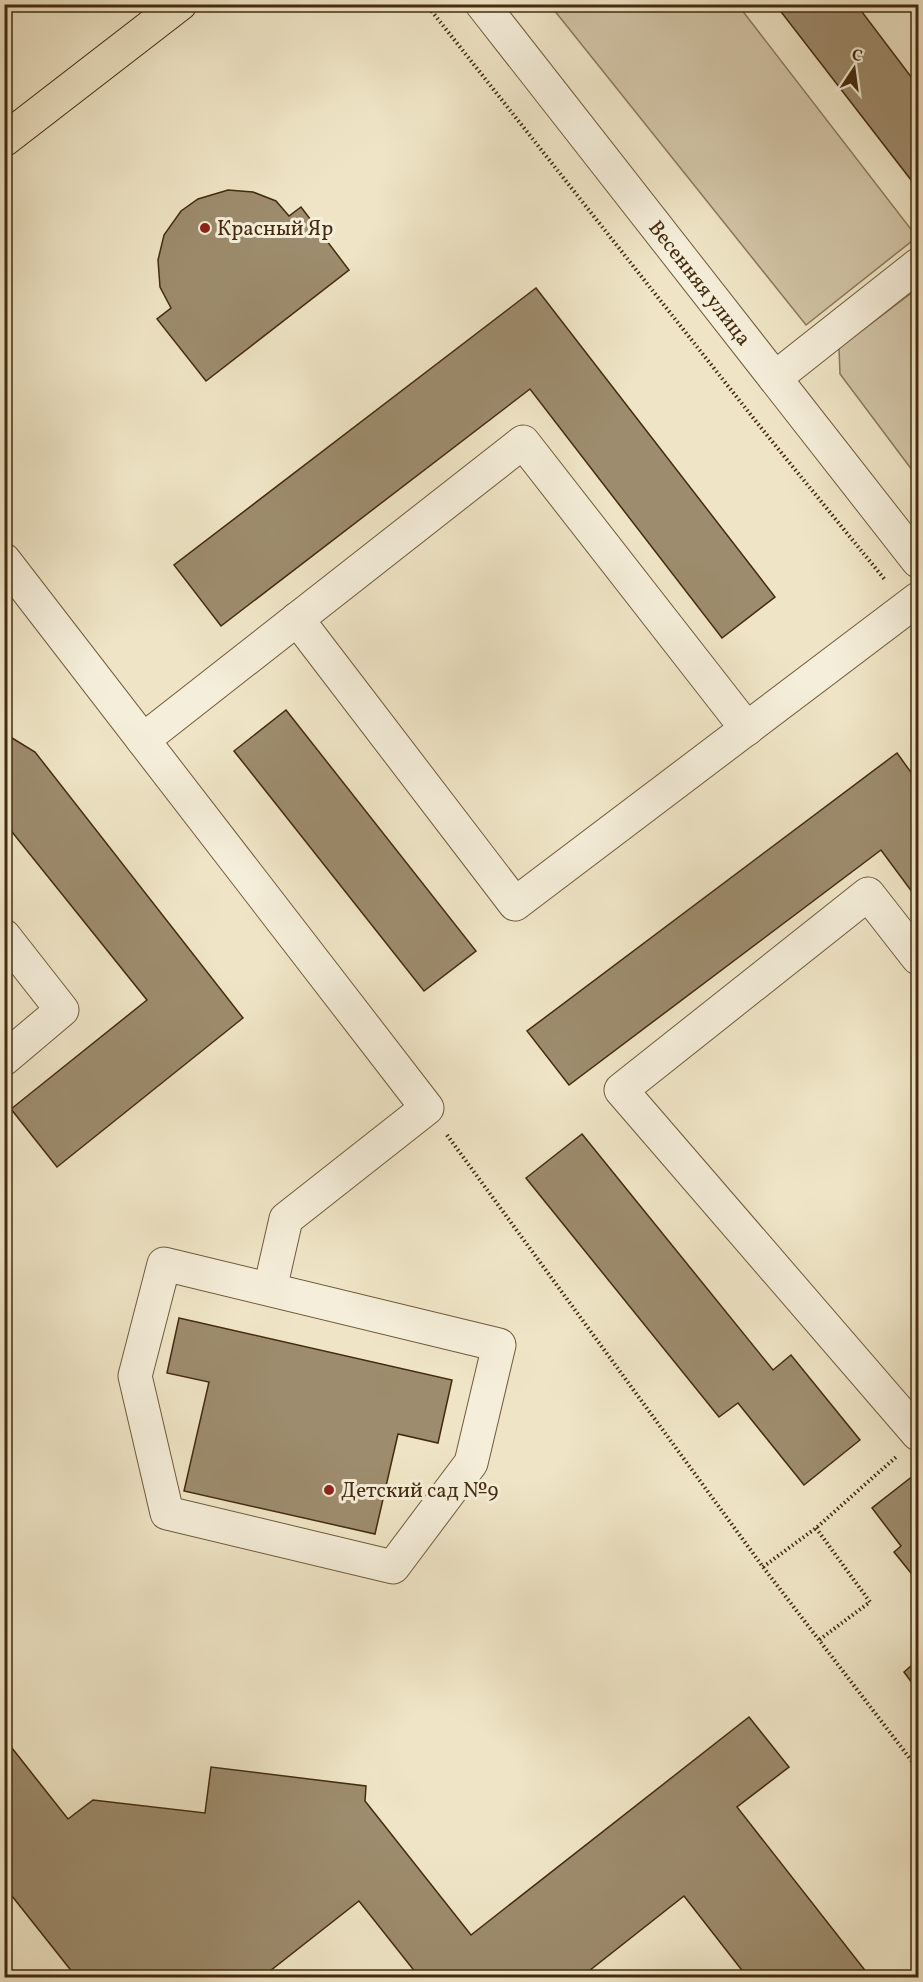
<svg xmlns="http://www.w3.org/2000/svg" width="923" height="1982" font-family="Vollkorn,serif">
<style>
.green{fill:#d2c5a7;stroke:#8c785a;stroke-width:1.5}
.building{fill:#9d8c6d;stroke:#452b0d;stroke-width:1.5}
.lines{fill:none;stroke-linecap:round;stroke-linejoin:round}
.minor-casing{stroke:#705a3b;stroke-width:35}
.major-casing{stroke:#452b0d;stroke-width:35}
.path{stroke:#452b0d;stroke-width:4;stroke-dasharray:1.5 3;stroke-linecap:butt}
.minor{stroke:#f5eeda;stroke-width:33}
.major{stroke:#efe5c6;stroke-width:33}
.poi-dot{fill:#8f2418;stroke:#f5eeda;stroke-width:2}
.labels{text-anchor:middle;stroke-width:6;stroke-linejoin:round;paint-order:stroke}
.poi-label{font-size:21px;fill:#452b0d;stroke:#f5eeda;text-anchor:start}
.street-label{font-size:21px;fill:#452b0d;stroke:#f5eeda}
</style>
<rect width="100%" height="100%" fill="#efe5c6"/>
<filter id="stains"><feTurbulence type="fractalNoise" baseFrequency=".00333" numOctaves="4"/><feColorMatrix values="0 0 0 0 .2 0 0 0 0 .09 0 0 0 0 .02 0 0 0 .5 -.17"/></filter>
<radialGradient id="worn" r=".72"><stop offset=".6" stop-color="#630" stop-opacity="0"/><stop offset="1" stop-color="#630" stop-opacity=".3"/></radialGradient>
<g class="green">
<path d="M550,5H738L917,237L806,325Z"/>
<path d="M918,288V478L840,374L839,348Z"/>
</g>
<g class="building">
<path d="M775,4H856L918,86V189Z"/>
<path d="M228,190L253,192L276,201L289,216L301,207L349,270L206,381L157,319L171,308L160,287L158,260L164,235L181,211L198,199Z"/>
<path d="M536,288L775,597L722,638L530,389L221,626L174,565Z"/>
<path d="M286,710L476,951L424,991L234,751Z"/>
<path d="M4,733L35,752L243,1018L57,1167L11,1109L147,1000L4,822Z"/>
<path d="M897,753L918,782V900L881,850L569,1085L527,1031Z"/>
<path d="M582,1134L773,1370L791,1355L860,1440L804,1485L738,1403L719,1417L526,1178Z"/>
<path d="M179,1318L452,1380L438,1443L398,1434L375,1534L184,1491L209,1382L167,1373Z"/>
<path d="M918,1472V1576L915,1578L894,1552L901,1546L872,1508Z"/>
<path d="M918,1660V1691L904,1672Z"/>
<path d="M749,1717L789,1767L737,1807L871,1978H748L684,1896L580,1978H420L359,1901L261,1978H77L4,1886V1738L68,1819L93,1800L205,1813L211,1767L366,1786L365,1801L471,1935Z"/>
</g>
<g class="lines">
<g class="minor-casing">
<g id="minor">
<path id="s1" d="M482,4L918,561"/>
<path d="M775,378L918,265"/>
<path d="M4,560L427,1108L286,1219L270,1289"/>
<path d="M297,619L515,904L918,599"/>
<path d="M143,740L523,442L747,729"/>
<path d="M4,936L62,1010L4,1059"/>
<path d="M918,958L868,894L621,1090L918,1434"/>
<path d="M164,1264L499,1345L471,1463L393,1567L167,1513L135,1376Z"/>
</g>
</g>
<g class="major-casing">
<path id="major" d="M4,140L180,4"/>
</g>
<g class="path">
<path d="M426,4L762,429L886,581"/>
<path d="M447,1135L763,1567L918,1769"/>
<path d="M816,1528L870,1602L819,1640"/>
<path d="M763,1567L816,1528L896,1457"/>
</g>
<use href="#minor" class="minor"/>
<use href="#major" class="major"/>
</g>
<g class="poi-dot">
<circle cx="205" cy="228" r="6"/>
<circle cx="329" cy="1490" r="6"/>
</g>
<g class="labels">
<g class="poi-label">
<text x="217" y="235">Красный Яр</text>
<text x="341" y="1497">Детский сад №9</text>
</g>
<g class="street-label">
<text dy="7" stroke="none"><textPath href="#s1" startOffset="354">Весенняя улица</textPath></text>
</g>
</g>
<rect width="923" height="1982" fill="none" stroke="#efe5c6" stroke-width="24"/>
<rect x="6" y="6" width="911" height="1970" fill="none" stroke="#452b0d" stroke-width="3"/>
<rect x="12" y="12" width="899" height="1958" fill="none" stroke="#452b0d" stroke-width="1.5"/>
<g transform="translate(854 69) rotate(13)" stroke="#f5eeda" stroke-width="4.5" paint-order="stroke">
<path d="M0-4.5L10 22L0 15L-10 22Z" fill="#452b0d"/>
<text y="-9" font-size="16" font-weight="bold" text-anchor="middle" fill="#452b0d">С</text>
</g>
<rect width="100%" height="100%" filter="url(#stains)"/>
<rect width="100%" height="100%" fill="url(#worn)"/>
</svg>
